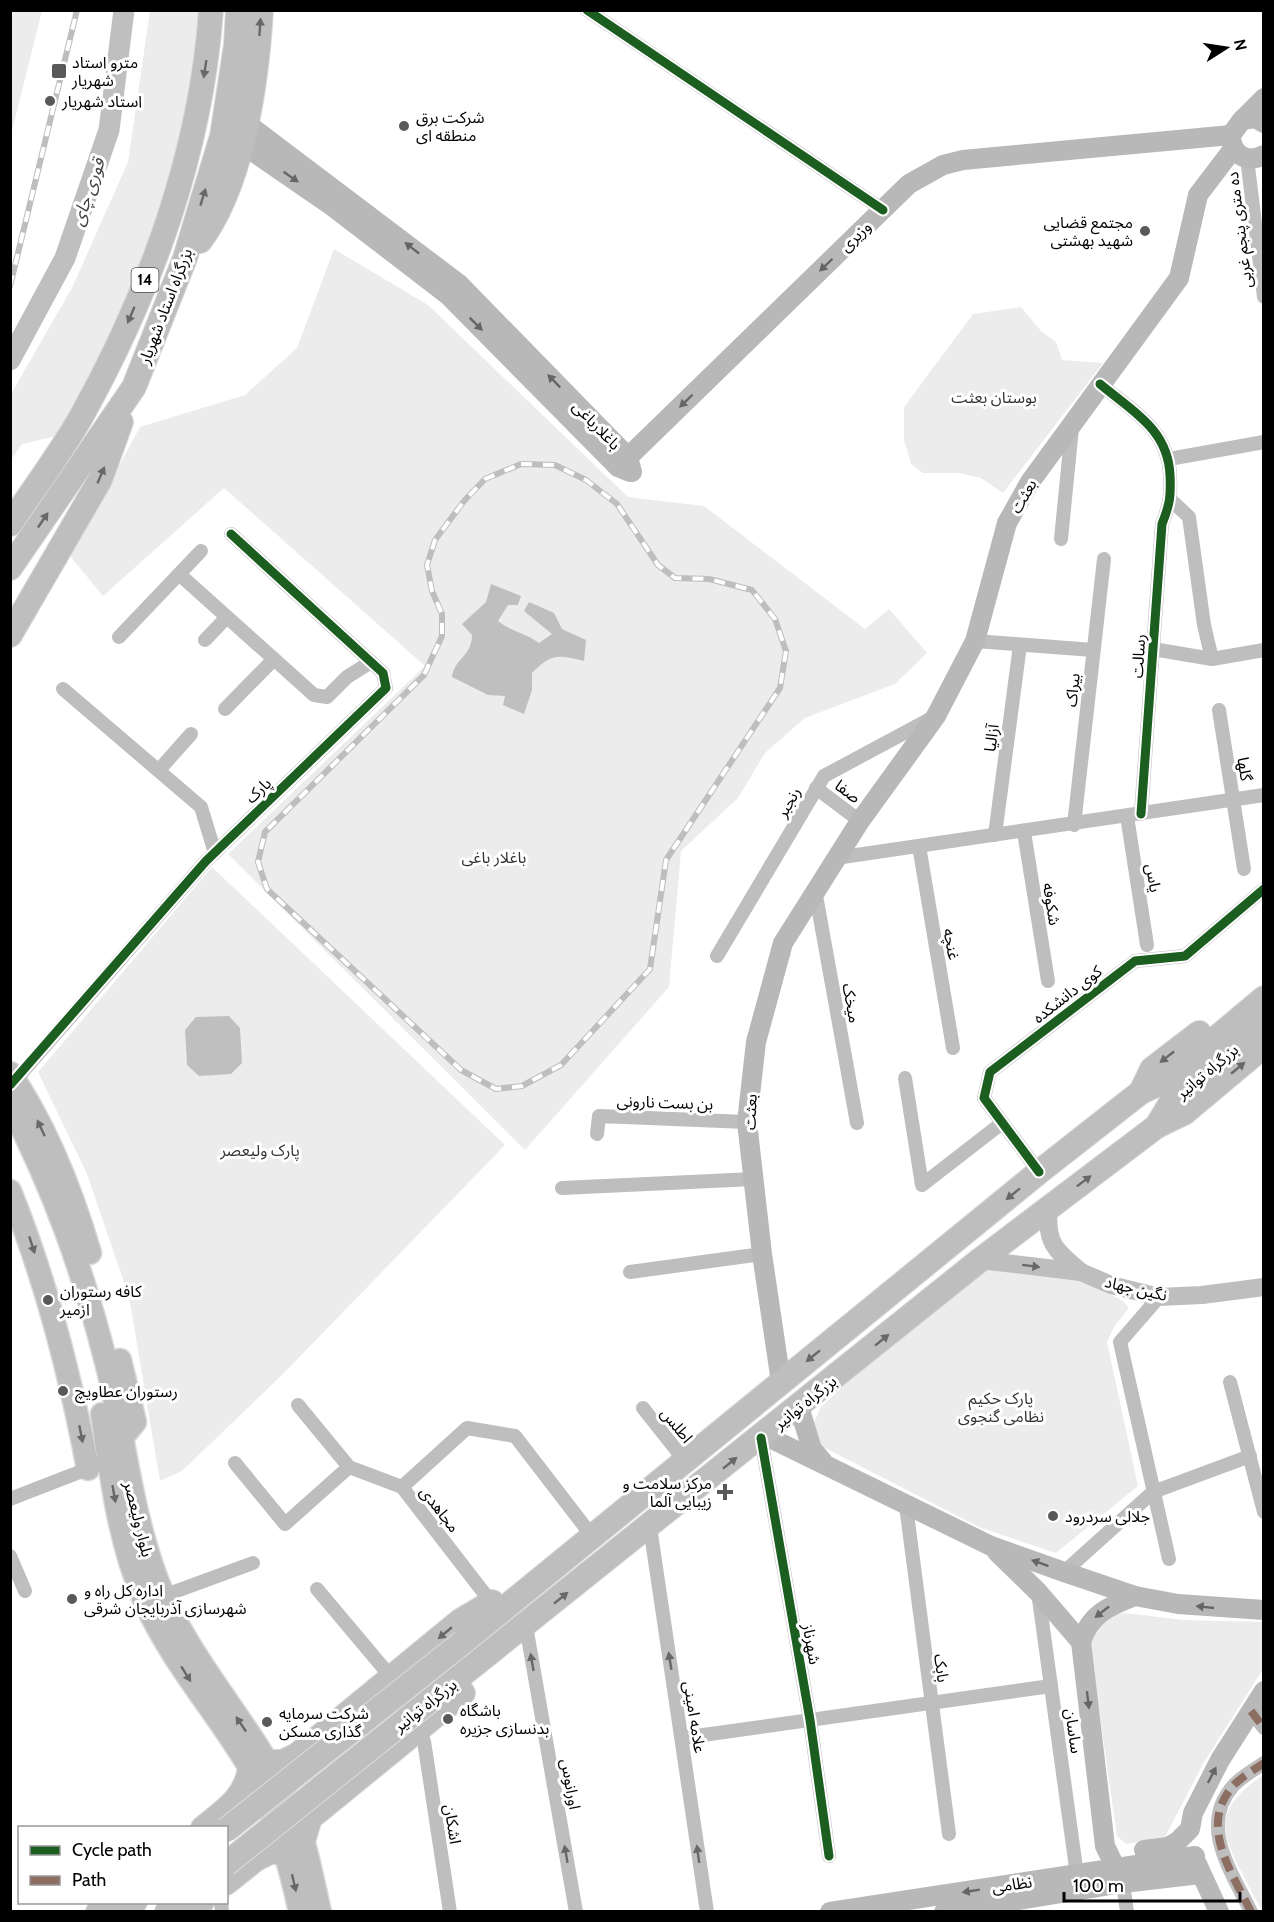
<svg xmlns="http://www.w3.org/2000/svg" width="1274" height="1922" font-family="Cabin,'Noto Sans Arabic',sans-serif">
<style>
.green{fill:#ececec}
.water{fill:#bfbfbf}
.lines{fill:none;stroke-linecap:round;stroke-linejoin:round}
.river{stroke:#bfbfbf;stroke-width:21}
.primary-casing{stroke:#dbdbdb;stroke-width:25}
.trunk-casing{stroke:#dbdbdb;stroke-width:26}
.minor{stroke:#bebebe;stroke-width:14}
.tertiary{stroke:#bebebe;stroke-width:18}
.secondary{stroke:#b8b8b8;stroke-width:20}
.primary{stroke:#bebebe;stroke-width:22}
.trunk{stroke:#bebebe;stroke-width:24}
.rail-casing{stroke:#bebebe;stroke-width:6}
.rail{stroke:#fff;stroke-width:4;stroke-dasharray:11;stroke-linecap:butt}
.trunk-bridge-casing{stroke:#dbdbdb;stroke-width:26;stroke-linecap:butt}
.trunk-bridge{stroke:#bebebe;stroke-width:24}
.quiet{stroke:#8d6e63;stroke-width:8;stroke-dasharray:15 8;stroke-linecap:butt}
.cycleway-casing{stroke:#fff;stroke-width:13}
.cycleway{stroke:#1b5e20;stroke-width:9}
.oneway{fill:#686868}
.oneway2{fill:#656565}
.poi-dot{fill:#595959;stroke:#fff;stroke-width:2}
.labels{text-anchor:middle;stroke-width:6;stroke-linejoin:round;paint-order:stroke}
.shield{fill:#fff;stroke:#4c4c4c;stroke-width:1.5}
.shield-label{font-size:15px;font-weight:bold;fill:#000}
.poi-label{font-size:16px;fill:#000;stroke:#fff;text-anchor:start}
.street-label{font-size:16px;fill:#000;stroke:#fff}
.park-label{font-size:16px;fill:#333;stroke:#fff}
.water-label{font-size:18px;font-style:italic;fill:#444;stroke:#fff}
</style>
<rect width="100%" height="100%" fill="#fff"/>
<g class="green">
<path d="M11,10L42,11L11,135L10,11Z"/>
<path d="M150,11H200L191,114L155,243L61,435L22,444L11,460V394L72,288L128,162Z"/>
<path d="M334,249L428,305L628,497L704,506L865,629L889,609L927,653L895,684L805,718L765,753L738,798L681,851L669,987L525,1150L228,854L425,666L224,488L103,596L70,556L140,427L245,395L297,348Z"/>
<path d="M1021,307L1041,331L1056,342L1062,360L1103,363L1003,493L981,478L958,473H923L911,464L904,440V407L973,314Z"/>
<path d="M212,867L505,1145L283,1374L182,1471L160,1481L129,1297L87,1174L38,1072Z"/>
<path d="M987,1268L1065,1270L1123,1301L1129,1308L1114,1327L1107,1342L1138,1486L1056,1553L981,1528L823,1447L812,1428L820,1408L884,1348Z"/>
<path d="M1125,1613L1184,1620L1263,1622V1669L1203,1764L1164,1839L1126,1844L1117,1836L1089,1640C1097,1623 1105,1616 1125,1613Z"/>
<path d="M1263,1775V1911C1255,1900 1248,1884 1241,1871C1216,1825 1220,1805 1263,1775Z"/>
</g>
<g class="water">
<path d="M491,584L521,596L518,605H508L498,621C512,632 526,633 539,643L552,634L524,611L529,602L554,613L562,629L586,640L584,661C558,655 552,653 532,673V690L524,714L503,705L505,696L488,695L452,677C454,659 472,656 472,635L462,624L486,602Z"/>
<path d="M229,1016L240,1028L242,1063L231,1074L199,1076L187,1065L185,1030L196,1017Z"/>
</g>
<g class="lines">
<path class="river" d="M10,360L65,258L109,130L124,10"/>
<g class="primary-casing">
<g id="primary">
<path d="M10,1073C46,1126 72,1192 90,1253"/>
<path d="M10,1104C55,1192 83,1271 107,1366C125,1438 131,1512 158,1582C188,1660 248,1720 285,1794C304,1830 311,1873 320,1912"/>
<path d="M10,1191C46,1280 70,1374 88,1469"/>
<path d="M120,1360L135,1422L121,1439"/>
<path d="M102,1414C111,1477 119,1542 144,1600C171,1662 217,1712 251,1770C276,1814 289,1862 300,1912"/>
</g>
</g>
<g class="trunk-casing">
<g id="trunk">
<path d="M200,241C243,184 257,80 261,10"/>
<path d="M10,524C34,488 60,454 81,417C150,293 201,153 211,10"/>
<path d="M10,568L134,387L185,258L222,136L236,45L238,10"/>
<path d="M10,635L100,480L121,422"/>
<path d="M1141,1092L1152,1069L1199,1033"/>
<path d="M1157,1126L1184,1113L1264,1046"/>
<path d="M463,1642L1039,1172L1141,1092L1165,1081L1264,998"/>
<path d="M433,1698L980,1260L1157,1126L1172,1101L1264,1024"/>
<path d="M267,1762H282L297,1755L460,1621L492,1602"/>
<path d="M203,1828C226,1809 243,1800 250,1770"/>
<path d="M303,1841L310,1818L463,1693"/>
<path d="M226,1883L256,1859L272,1851L287,1855"/>
<path d="M98,1912L110,1902"/>
<path d="M124,1912L135,1902"/>
<path d="M167,1912L178,1902"/>
<path d="M191,1912L202,1902"/>
</g>
</g>
<g class="minor">
<path d="M587,10L883,210"/>
<path d="M1247,158L1264,297"/>
<path d="M1100,384C1132,411 1168,429 1170,475C1171,496 1170,504 1162,524L1141,814"/>
<path d="M1169,459L1264,442"/>
<path d="M1172,501L1189,517L1204,625L1212,659"/>
<path d="M1061,539L1072,428"/>
<path d="M179,574L314,695L327,697L347,677L371,662"/>
<path d="M119,637L201,551"/>
<path d="M205,640L227,617"/>
<path d="M975,641L1093,650"/>
<path d="M1153,649L1212,659L1264,650"/>
<path d="M63,689L201,807L215,853"/>
<path d="M225,709L274,659"/>
<path d="M1219,710L1244,869"/>
<path d="M159,770L191,734"/>
<path d="M816,788L860,821"/>
<path d="M1127,816L1147,945"/>
<path d="M1074,825L1104,559"/>
<path d="M1024,832L1048,981"/>
<path d="M995,835L1020,645"/>
<path d="M919,846L953,1048"/>
<path d="M836,858L1264,795"/>
<path d="M815,890L857,1123"/>
<path d="M717,956L824,776L932,718"/>
<path d="M905,1078L922,1185L1002,1123"/>
<path d="M12,1084L206,861L386,688L383,673L231,534"/>
<path d="M597,1134L599,1116L747,1122"/>
<path d="M1039,1172L984,1098L990,1072L1135,961L1185,956L1264,889"/>
<path d="M562,1188L754,1179"/>
<path d="M630,1272L762,1254"/>
<path d="M1159,1297L1120,1342L1169,1559"/>
<path d="M1230,1382L1264,1512"/>
<path d="M298,1405L349,1467L402,1487L491,1602"/>
<path d="M643,1408L685,1461"/>
<path d="M761,1438L810,1720L829,1856"/>
<path d="M235,1463L285,1524L349,1467"/>
<path d="M402,1487L467,1428L515,1436L592,1536"/>
<path d="M10,1499L95,1466"/>
<path d="M906,1506L949,1834"/>
<path d="M650,1527L707,1912"/>
<path d="M10,1556L25,1591"/>
<path d="M1064,1572L1153,1492L1250,1456"/>
<path d="M317,1589L391,1677"/>
<path d="M1038,1592L1077,1875"/>
<path d="M163,1596L253,1563"/>
<path d="M526,1626L576,1912"/>
<path d="M1251,1711L1264,1728"/>
<path d="M682,1738L1051,1686"/>
<path d="M424,1741L450,1912"/>
<path d="M1123,1883L1127,1912"/>
<path d="M221,1902L222,1912"/>
<path d="M1251,1912C1232,1872 1198,1826 1233,1786C1241,1777 1254,1770 1264,1763"/>
</g>
<g class="tertiary">
<path d="M1049,1208C1045,1243 1056,1251 1081,1272"/>
<path d="M980,1260L1081,1272L1111,1285L1159,1297L1202,1295L1264,1287"/>
</g>
<g class="secondary">
<path d="M1242,120L1264,98"/>
<path d="M246,123L459,284L628,457L632,472"/>
<path d="M1264,123L1255,118L1242,120L1231,135C1231,154 1246,164 1264,155"/>
<path d="M242,144L332,206L448,295L618,467L630,472"/>
<path d="M618,467L909,184L943,165L963,160L1231,135"/>
<path d="M781,1382L762,1254L747,1122L756,1042L783,943L860,821L936,716L975,641L1007,523L1030,482L1179,278L1198,195L1233,149"/>
<path d="M799,1407L812,1449L823,1462"/>
<path d="M764,1435L991,1546L1064,1572L1135,1596L1178,1604L1264,1610"/>
<path d="M997,1552L1038,1592L1081,1642"/>
<path d="M1144,1850L1168,1847L1178,1841L1190,1829L1193,1813L1220,1760L1264,1691"/>
<path d="M1197,1864L1219,1912"/>
<path d="M1123,1883L1105,1846L1081,1642C1090,1614 1109,1606 1135,1596"/>
<path d="M830,1912L1195,1856"/>
<path d="M944,1912L1123,1883L1200,1874"/>
</g>
<use href="#primary" class="primary"/>
<use href="#trunk" class="trunk"/>
<g class="rail-casing">
<g id="rail">
<path d="M10,286L77,10"/>
<path d="M521,464L555,465L586,480L617,504L658,565L675,578L709,579L752,590L775,619L786,651L780,688L666,860L650,969L561,1065L522,1086L496,1089L461,1070L267,889L258,862L265,832L424,675L442,636V614L432,591L427,565L435,540L464,501L485,479Z"/>
</g>
</g>
<use href="#rail" class="rail"/>
<g class="trunk-bridge-casing">
<g id="trunk-bridge">
<path d="M226,1830L463,1642"/>
<path d="M226,1864L433,1698"/>
</g>
</g>
<use href="#trunk-bridge" class="trunk-bridge"/>
<g class="quiet">
<path d="M1251,1711L1264,1728"/>
<path d="M1251,1912C1232,1872 1198,1826 1233,1786C1241,1777 1254,1770 1264,1763"/>
</g>
<g class="cycleway-casing">
<g id="cycleway">
<path d="M587,10L883,210"/>
<path d="M1100,384C1132,411 1168,429 1170,475C1171,496 1170,504 1162,524L1141,814"/>
<path d="M10,1085L206,861L386,688L383,673L231,534"/>
<path d="M1039,1172L984,1098L990,1072L1135,961L1185,956L1264,889"/>
<path d="M761,1438L810,1720L829,1856"/>
</g>
</g>
<use href="#cycleway" class="cycleway"/>
</g>
<defs><path id="oneway-solid" d="M-6-.8H1V-3.2L6.5 0L1 3.2V.8H-6Z" transform="scale(1.5)"/></defs>
<g class="oneway">
<use href="#oneway-solid" transform="translate(260 27) rotate(-86)"/>
<use href="#oneway-solid" transform="translate(205 69) rotate(99)"/>
<use href="#oneway-solid" transform="translate(203 197) rotate(-73)"/>
<use href="#oneway-solid" transform="translate(131 315) rotate(113)"/>
<use href="#oneway-solid" transform="translate(101 475) rotate(-67)"/>
<use href="#oneway-solid" transform="translate(43 520) rotate(-56)"/>
<use href="#oneway-solid" transform="translate(1167 1057) rotate(142)"/>
<use href="#oneway-solid" transform="translate(1238 1068) rotate(-40)"/>
<use href="#oneway-solid" transform="translate(41 1128) rotate(-115)"/>
<use href="#oneway-solid" transform="translate(1084 1181) rotate(-37)"/>
<use href="#oneway-solid" transform="translate(1013 1194) rotate(141)"/>
<use href="#oneway-solid" transform="translate(32 1245) rotate(72)"/>
<use href="#oneway-solid" transform="translate(1031 1266) rotate(7)"/>
<use href="#oneway-solid" transform="translate(882 1340) rotate(-39)"/>
<use href="#oneway-solid" transform="translate(813 1356) rotate(141)"/>
<use href="#oneway-solid" transform="translate(81 1434) rotate(79)"/>
<use href="#oneway-solid" transform="translate(730 1463) rotate(-39)"/>
<use href="#oneway-solid" transform="translate(114 1494) rotate(80)"/>
<use href="#oneway-solid" transform="translate(561 1598) rotate(-39)"/>
<use href="#oneway-solid" transform="translate(445 1633) rotate(140)"/>
<use href="#oneway-solid" transform="translate(670 1661) rotate(-99)"/>
<use href="#oneway-solid" transform="translate(532 1662) rotate(-100)"/>
<use href="#oneway-solid" transform="translate(186 1674) rotate(58)"/>
<use href="#oneway-solid" transform="translate(241 1724) rotate(-124)"/>
<use href="#oneway-solid" transform="translate(566 1854) rotate(-100)"/>
<use href="#oneway-solid" transform="translate(698 1854) rotate(-98)"/>
<use href="#oneway-solid" transform="translate(294 1883) rotate(77)"/>
</g>
<g class="oneway2">
<use href="#oneway-solid" transform="translate(291 177) rotate(35)"/>
<use href="#oneway-solid" transform="translate(412 248) rotate(-142)"/>
<use href="#oneway-solid" transform="translate(826 265) rotate(136)"/>
<use href="#oneway-solid" transform="translate(476 324) rotate(45)"/>
<use href="#oneway-solid" transform="translate(554 381) rotate(-134)"/>
<use href="#oneway-solid" transform="translate(686 401) rotate(136)"/>
<use href="#oneway-solid" transform="translate(1040 1563) rotate(-160)"/>
<use href="#oneway-solid" transform="translate(1205 1607) rotate(-174)"/>
<use href="#oneway-solid" transform="translate(1102 1612) rotate(142)"/>
<use href="#oneway-solid" transform="translate(1088 1700) rotate(83)"/>
<use href="#oneway-solid" transform="translate(1212 1775) rotate(-63)"/>
<use href="#oneway-solid" transform="translate(971 1891) rotate(171)"/>
</g>
<g class="poi-dot">
<rect x="51" y="63" width="16" height="16" rx="3"/>
<circle cx="50" cy="101" r="6"/>
<circle cx="404" cy="126" r="6"/>
<circle cx="1145" cy="231" r="6"/>
<circle cx="48" cy="1300" r="6"/>
<circle cx="63" cy="1391" r="6"/>
<path d="M722 1483h6v6h6v6h-6v6h-6v-6h-6v-6h6z"/>
<circle cx="1053" cy="1516" r="6"/>
<circle cx="72" cy="1599" r="6"/>
<circle cx="448" cy="1719" r="6"/>
<circle cx="267" cy="1722" r="6"/>
</g>
<g class="labels">
<rect class="shield" x="131.5" y="268" width="27" height="24" rx="4.5"/>
<g class="shield-label">
<text x="145" y="285">14</text>
</g>
<g class="poi-label">
<text x="72" y="68">مترو استاد<tspan x="72" dy="18">شهریار</tspan></text>
<text x="62" y="107">استاد شهریار</text>
<text x="416" y="123">شرکت برق<tspan x="416" dy="18">منطقه ای</tspan></text>
<text x="1133" y="228" text-anchor="end">مجتمع قضایی<tspan x="1133" dy="18">شهید بهشتی</tspan></text>
<text x="60" y="1297">کافه رستوران<tspan x="60" dy="18">ازمیر</tspan></text>
<text x="75" y="1397">رستوران عطاویچ</text>
<text x="712" y="1489" text-anchor="end">مرکز سلامت و<tspan x="712" dy="18">زیبایی آلما</tspan></text>
<text x="1065" y="1522">جلالی سردرود</text>
<text x="84" y="1596">اداره کل راه و<tspan x="84" dy="18">شهرسازی آذربایجان شرقی</tspan></text>
<text x="460" y="1716">باشگاه<tspan x="460" dy="18">بدنسازی جزیره</tspan></text>
<text x="279" y="1719">شرکت سرمایه<tspan x="279" dy="18">گذاری مسکن</tspan></text>
</g>
<g class="street-label">
<text transform="translate(1239 230) rotate(-97)" y="6">ده متری پنجم غربی</text>
<text transform="translate(855 236) rotate(-44)" y="6">وزیری</text>
<text transform="translate(165 306) rotate(-69)" y="6">بزرگراه استاد شهریار</text>
<text transform="translate(597 425) rotate(46)" y="6">باغلارباغی</text>
<text transform="translate(1023 496) rotate(-60)" y="6">بعثت</text>
<text transform="translate(1138 656) rotate(-86)" y="6">رسالت</text>
<text transform="translate(1072 690) rotate(-84)" y="6">بیراک</text>
<text transform="translate(991 738) rotate(-82)" y="6">آزالیا</text>
<text transform="translate(1245 769) rotate(81)" y="6">گلها</text>
<text transform="translate(258 790) rotate(-44)" y="6">پارک</text>
<text transform="translate(848 791) rotate(37)" y="6">صفا</text>
<text transform="translate(788 802) rotate(-60)" y="6">رنجبر</text>
<text transform="translate(1154 878) rotate(81)" y="6">یاس</text>
<text transform="translate(1052 904) rotate(81)" y="6">شکوفه</text>
<text transform="translate(952 944) rotate(80)" y="6">غنچه</text>
<text transform="translate(1067 994) rotate(-38)" y="6">کوی دانشکده</text>
<text transform="translate(852 1003) rotate(80)" y="6">میخک</text>
<text transform="translate(1207 1071) rotate(-40)" y="6">بزرگراه توانیر</text>
<text transform="translate(665 1102) rotate(2)" y="6">بن بست نارونی</text>
<text transform="translate(750 1112) rotate(-88)" y="6">بعثت</text>
<text transform="translate(1136 1288) rotate(13)" y="6">نگین جهاد</text>
<text transform="translate(805 1402) rotate(-39)" y="6">بزرگراه توانیر</text>
<text transform="translate(677 1425) rotate(51)" y="6">اطلس</text>
<text transform="translate(440 1509) rotate(52)" y="6">مجاهدی</text>
<text transform="translate(139 1519) rotate(76)" y="6">بلوار ولیعصر</text>
<text transform="translate(812 1644) rotate(80)" y="6">شهرناز</text>
<text transform="translate(942 1668) rotate(83)" y="6">بابک</text>
<text transform="translate(425 1705) rotate(-38)" y="6">بزرگراه توانیر</text>
<text transform="translate(695 1717) rotate(81)" y="6">علامه امینی</text>
<text transform="translate(1074 1731) rotate(82)" y="6">ساسان</text>
<text transform="translate(571 1784) rotate(80)" y="6">اورانوس</text>
<text transform="translate(453 1824) rotate(81)" y="6">اشکان</text>
<text transform="translate(1012 1884) rotate(-8)" y="6">نظامی</text>
</g>
<g class="park-label">
<text x="994" y="403">بوستان بعثت</text>
<text x="494" y="863">باغلار باغی</text>
<text x="260" y="1156">پارک ولیعصر</text>
<text x="1001" y="1404">پارک حکیم<tspan x="1001" dy="18">نظامی گنجوی</tspan></text>
</g>
<g class="water-label">
<text transform="translate(88 192) rotate(-71)" y="6">قوری چای</text>
</g>
</g>
<rect width="1274" height="1922" fill="none" stroke="#000000" stroke-width="24"/>
<rect x="18" y="1826" width="210" height="78" fill="#ffffff" stroke="#999999" stroke-width="1.5"/>
<rect x="30" y="1846" width="30" height="9" fill="#1b5e20" stroke="#999999" stroke-width="1.5"/>
<text x="72" y="1856" font-size="18" fill="#000000">Cycle path</text>
<rect x="30" y="1876" width="30" height="9" fill="#8d6e63" stroke="#999999" stroke-width="1.5"/>
<text x="72" y="1886" font-size="18" fill="#000000">Path</text>
<g transform="translate(1226 48) rotate(78)" stroke="#ffffff" stroke-width="4.5" paint-order="stroke">
<path d="M0-4.5L10 22L0 15L-10 22Z" fill="#000000"/>
<text y="-9" font-size="16" font-weight="bold" text-anchor="middle" fill="#000000">N</text>
</g>
<path d="M1064 1892v9h176v-9" fill="none" stroke="#000000" stroke-width="3"/>
<text x="1073" y="1892" font-size="18" fill="#000000" stroke="#ffffff" stroke-width="4.5" paint-order="stroke">100 m</text>
</svg>
